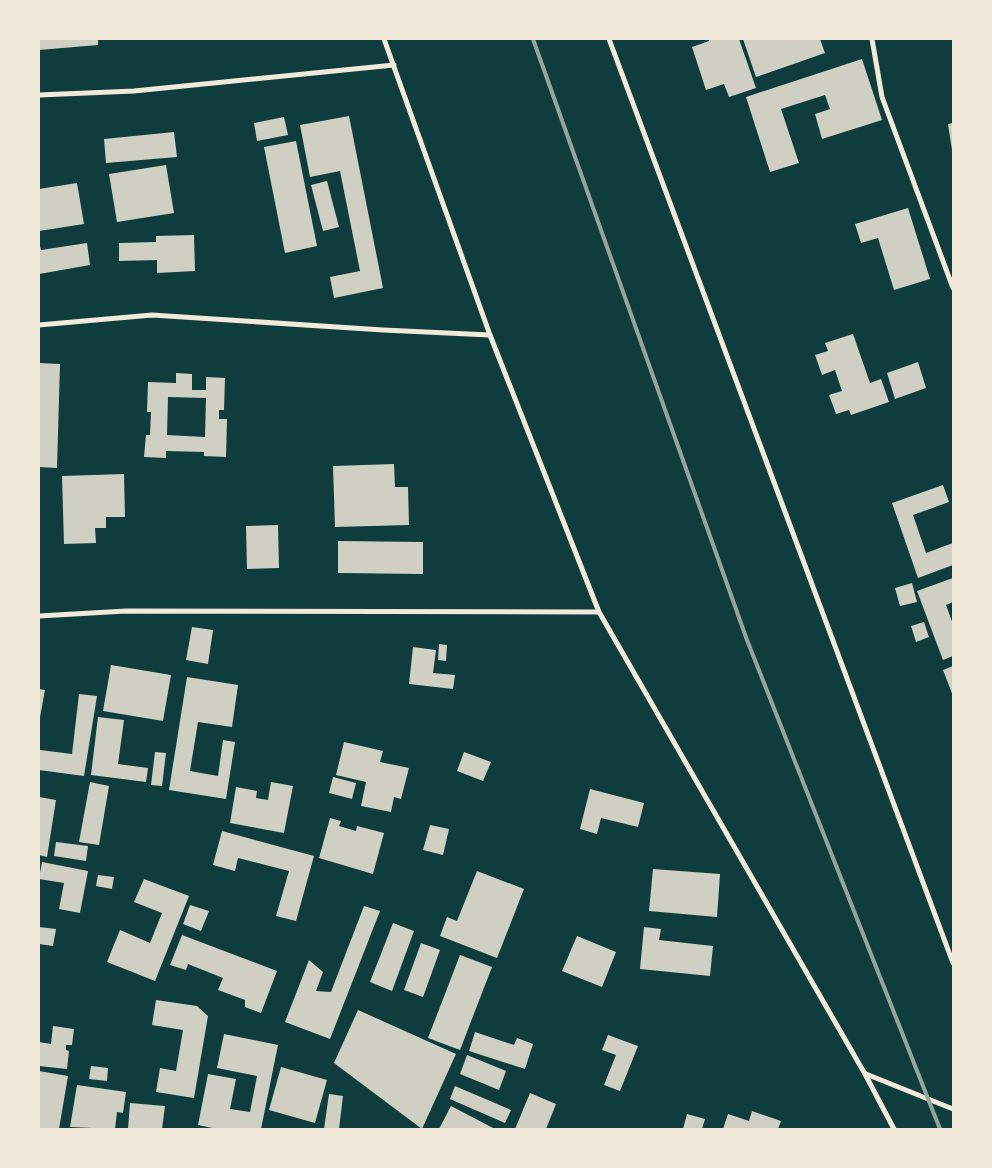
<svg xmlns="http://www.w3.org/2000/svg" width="992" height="1168" font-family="'Open Sans',sans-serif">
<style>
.building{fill:#cfcfc3;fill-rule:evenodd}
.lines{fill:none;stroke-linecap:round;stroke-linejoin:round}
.minor{stroke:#f1e9da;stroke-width:5}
.rail{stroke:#97a49c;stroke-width:4}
</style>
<rect width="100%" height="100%" fill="#0f3d3e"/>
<g class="building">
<path d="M39,39H98V45L39,50Z"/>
<path d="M709,39H739L756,88L729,97L724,84L706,90L692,47L709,41Z"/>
<path d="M743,39H820L825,53L756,77Z"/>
<path d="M862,59L882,120L822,139L815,114L830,109L825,95L781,109L799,163L770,172L746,97Z"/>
<path d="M349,116L383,288L334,298L330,277L360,271L340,171L310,177L300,125Z"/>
<path d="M284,117L288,135L257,141L254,123Z"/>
<path d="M953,123V150H952L948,124Z"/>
<path d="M174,132L177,157L106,163L104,139Z"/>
<path d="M296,141L317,246L285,253L264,147Z"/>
<path d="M166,165L174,213L117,222L109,174Z"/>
<path d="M327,181L339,227L323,231L311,185Z"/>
<path d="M77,183L84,224L39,231V189Z"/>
<path d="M908,208L930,279L894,290L878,238L861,243L855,224Z"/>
<path d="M194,235L195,271L157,273V260L119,261V243L156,242V236Z"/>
<path d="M39,243L41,250L87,243L90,265L39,274Z"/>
<path d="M853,334L870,383L881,379L889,402L851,415L849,410L836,414L829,395L842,391L835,370L822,375L815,355L828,351L825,343Z"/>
<path d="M918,362L926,388L895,399L887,373Z"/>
<path d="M39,363L60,364L57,468L39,467Z"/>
<path d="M176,373L192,374V390H206V377L225,378L224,410H219V419H227L226,457L204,456V452L166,451V458L144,457L146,435H150L151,412H147L148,382L176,383ZM168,397L206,398L205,437L167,435Z"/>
<path d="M394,464L395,487H408L409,525L335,527L333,466Z"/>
<path d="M124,474L125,517H106V528H95L96,543L64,544L62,476Z"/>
<path d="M943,485L949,502L913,515L926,553L953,543V565L918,578L892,503Z"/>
<path d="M278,525L279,568L247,569L246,526Z"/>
<path d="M338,541L423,542V574L338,573Z"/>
<path d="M953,578V602L946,605L953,624V656L943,660L917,591Z"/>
<path d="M912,583L917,602L900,606L895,588Z"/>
<path d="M924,622L929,637L916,642L911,626Z"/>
<path d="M192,627L213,630L208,664L186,660Z"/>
<path d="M439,644L447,645L446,661L438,660Z"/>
<path d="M413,647L436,650L433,673L455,675L453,689L409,684Z"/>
<path d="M111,665L171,675L163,721L103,711Z"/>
<path d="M953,666V696L943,670Z"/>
<path d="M187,677L238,685L232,727L198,722L190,771L218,776L223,740L235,742L226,799L169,790Z"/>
<path d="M39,689L45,690L40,717H39Z"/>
<path d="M79,694L97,696L84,776L39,770L40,750L72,754Z"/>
<path d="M98,717L124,720L118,764L148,768L146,782L91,775Z"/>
<path d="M344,742L383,751L380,762L409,768L401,799L394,797L391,812L361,806L366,782L336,775Z"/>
<path d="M155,752L166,753L162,786L151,785Z"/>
<path d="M464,752L491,762L483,781L457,771Z"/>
<path d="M333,777L356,783L352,799L329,793Z"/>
<path d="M90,782L109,786L99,845L79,842Z"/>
<path d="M271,782L293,786L284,833L230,823L236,787L257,791L256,798L268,800Z"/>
<path d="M590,789L644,803L638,827L601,818L597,834L580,829Z"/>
<path d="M39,797L56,800L47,857L39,855Z"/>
<path d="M330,818L341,821L339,826L356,831L357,826L384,833L373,874L319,858Z"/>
<path d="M430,825L449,829L443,855L423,850Z"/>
<path d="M222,831L314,856L296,921L276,916L289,871L238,858L235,871L213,865Z"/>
<path d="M56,842L88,846L86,861L54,856Z"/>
<path d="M42,862L88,871L80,913L59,909L64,883L39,879Z"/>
<path d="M653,869L720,874L717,917L649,911Z"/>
<path d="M477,871L524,889L497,958L440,936L447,917L457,921Z"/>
<path d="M98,875L114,877L112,889L96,886Z"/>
<path d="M144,879L189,896L155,981L107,962L120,930L150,943L162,913L134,902Z"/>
<path d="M190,905L209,911L201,931L183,924Z"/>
<path d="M364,906L380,911L330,1039L285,1022L309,960L323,972L316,991L331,992Z"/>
<path d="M393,923L414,931L392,991L370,982Z"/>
<path d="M39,927L56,929L53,946L39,944Z"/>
<path d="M644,927L661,929L659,940L713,946L710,976L640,969Z"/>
<path d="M182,935L277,971L261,1013L245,1007V1000L218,990L223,978L188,964L186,970L170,965Z"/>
<path d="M577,936L616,952L602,987L562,971Z"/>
<path d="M421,943L440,950L423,997L404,990Z"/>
<path d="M460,955L492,967L460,1050L428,1038Z"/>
<path d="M156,1000L197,1006L208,1016L194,1098L156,1092L160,1068L176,1071L183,1030L152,1025Z"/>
<path d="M358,1010L456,1054L422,1129L334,1063Z"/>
<path d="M53,1026L74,1029L72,1045H66V1050L69,1051L67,1069L39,1066V1042L51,1044Z"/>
<path d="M475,1032L514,1045L517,1038L533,1044L525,1069L469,1051Z"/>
<path d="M224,1034L278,1045L261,1129H217L198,1125L208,1074L236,1079L230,1109L250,1112L257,1076L217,1068Z"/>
<path d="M608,1035L638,1046L620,1091L604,1085L616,1055L602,1050Z"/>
<path d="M467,1055L506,1071L499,1090L460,1074Z"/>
<path d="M91,1066L108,1068L107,1081L89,1079Z"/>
<path d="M281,1067L327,1080L315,1123L269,1110Z"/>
<path d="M39,1071L68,1076L59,1129H39Z"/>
<path d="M77,1085L126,1092L123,1113L117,1112L115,1129L70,1127Z"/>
<path d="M455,1086L511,1110L505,1123L450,1099Z"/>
<path d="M530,1093L556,1104L546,1129H515Z"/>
<path d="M329,1094L343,1096L339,1129H324Z"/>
<path d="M130,1103L165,1106L162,1129H128Z"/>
<path d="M451,1106L495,1129H439Z"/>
<path d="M752,1111L781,1121L778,1129H723L728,1114L749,1121Z"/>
<path d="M687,1114L705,1119L702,1129H683Z"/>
</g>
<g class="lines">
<g class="minor">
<path d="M384,39L490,335L599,612L865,1074L894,1129"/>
<path d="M609,39L953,963"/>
<path d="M872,39L882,97L953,288"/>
<path d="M39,95L134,91L394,65"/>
<path d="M39,325L152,315L383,330L490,335"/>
<path d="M39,616L126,611L599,612"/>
<path d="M866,1074L953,1109"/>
</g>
<path class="rail" d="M533,39L747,640L940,1129"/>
</g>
<rect width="992" height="1168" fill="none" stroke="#f1e9da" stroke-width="80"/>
</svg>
